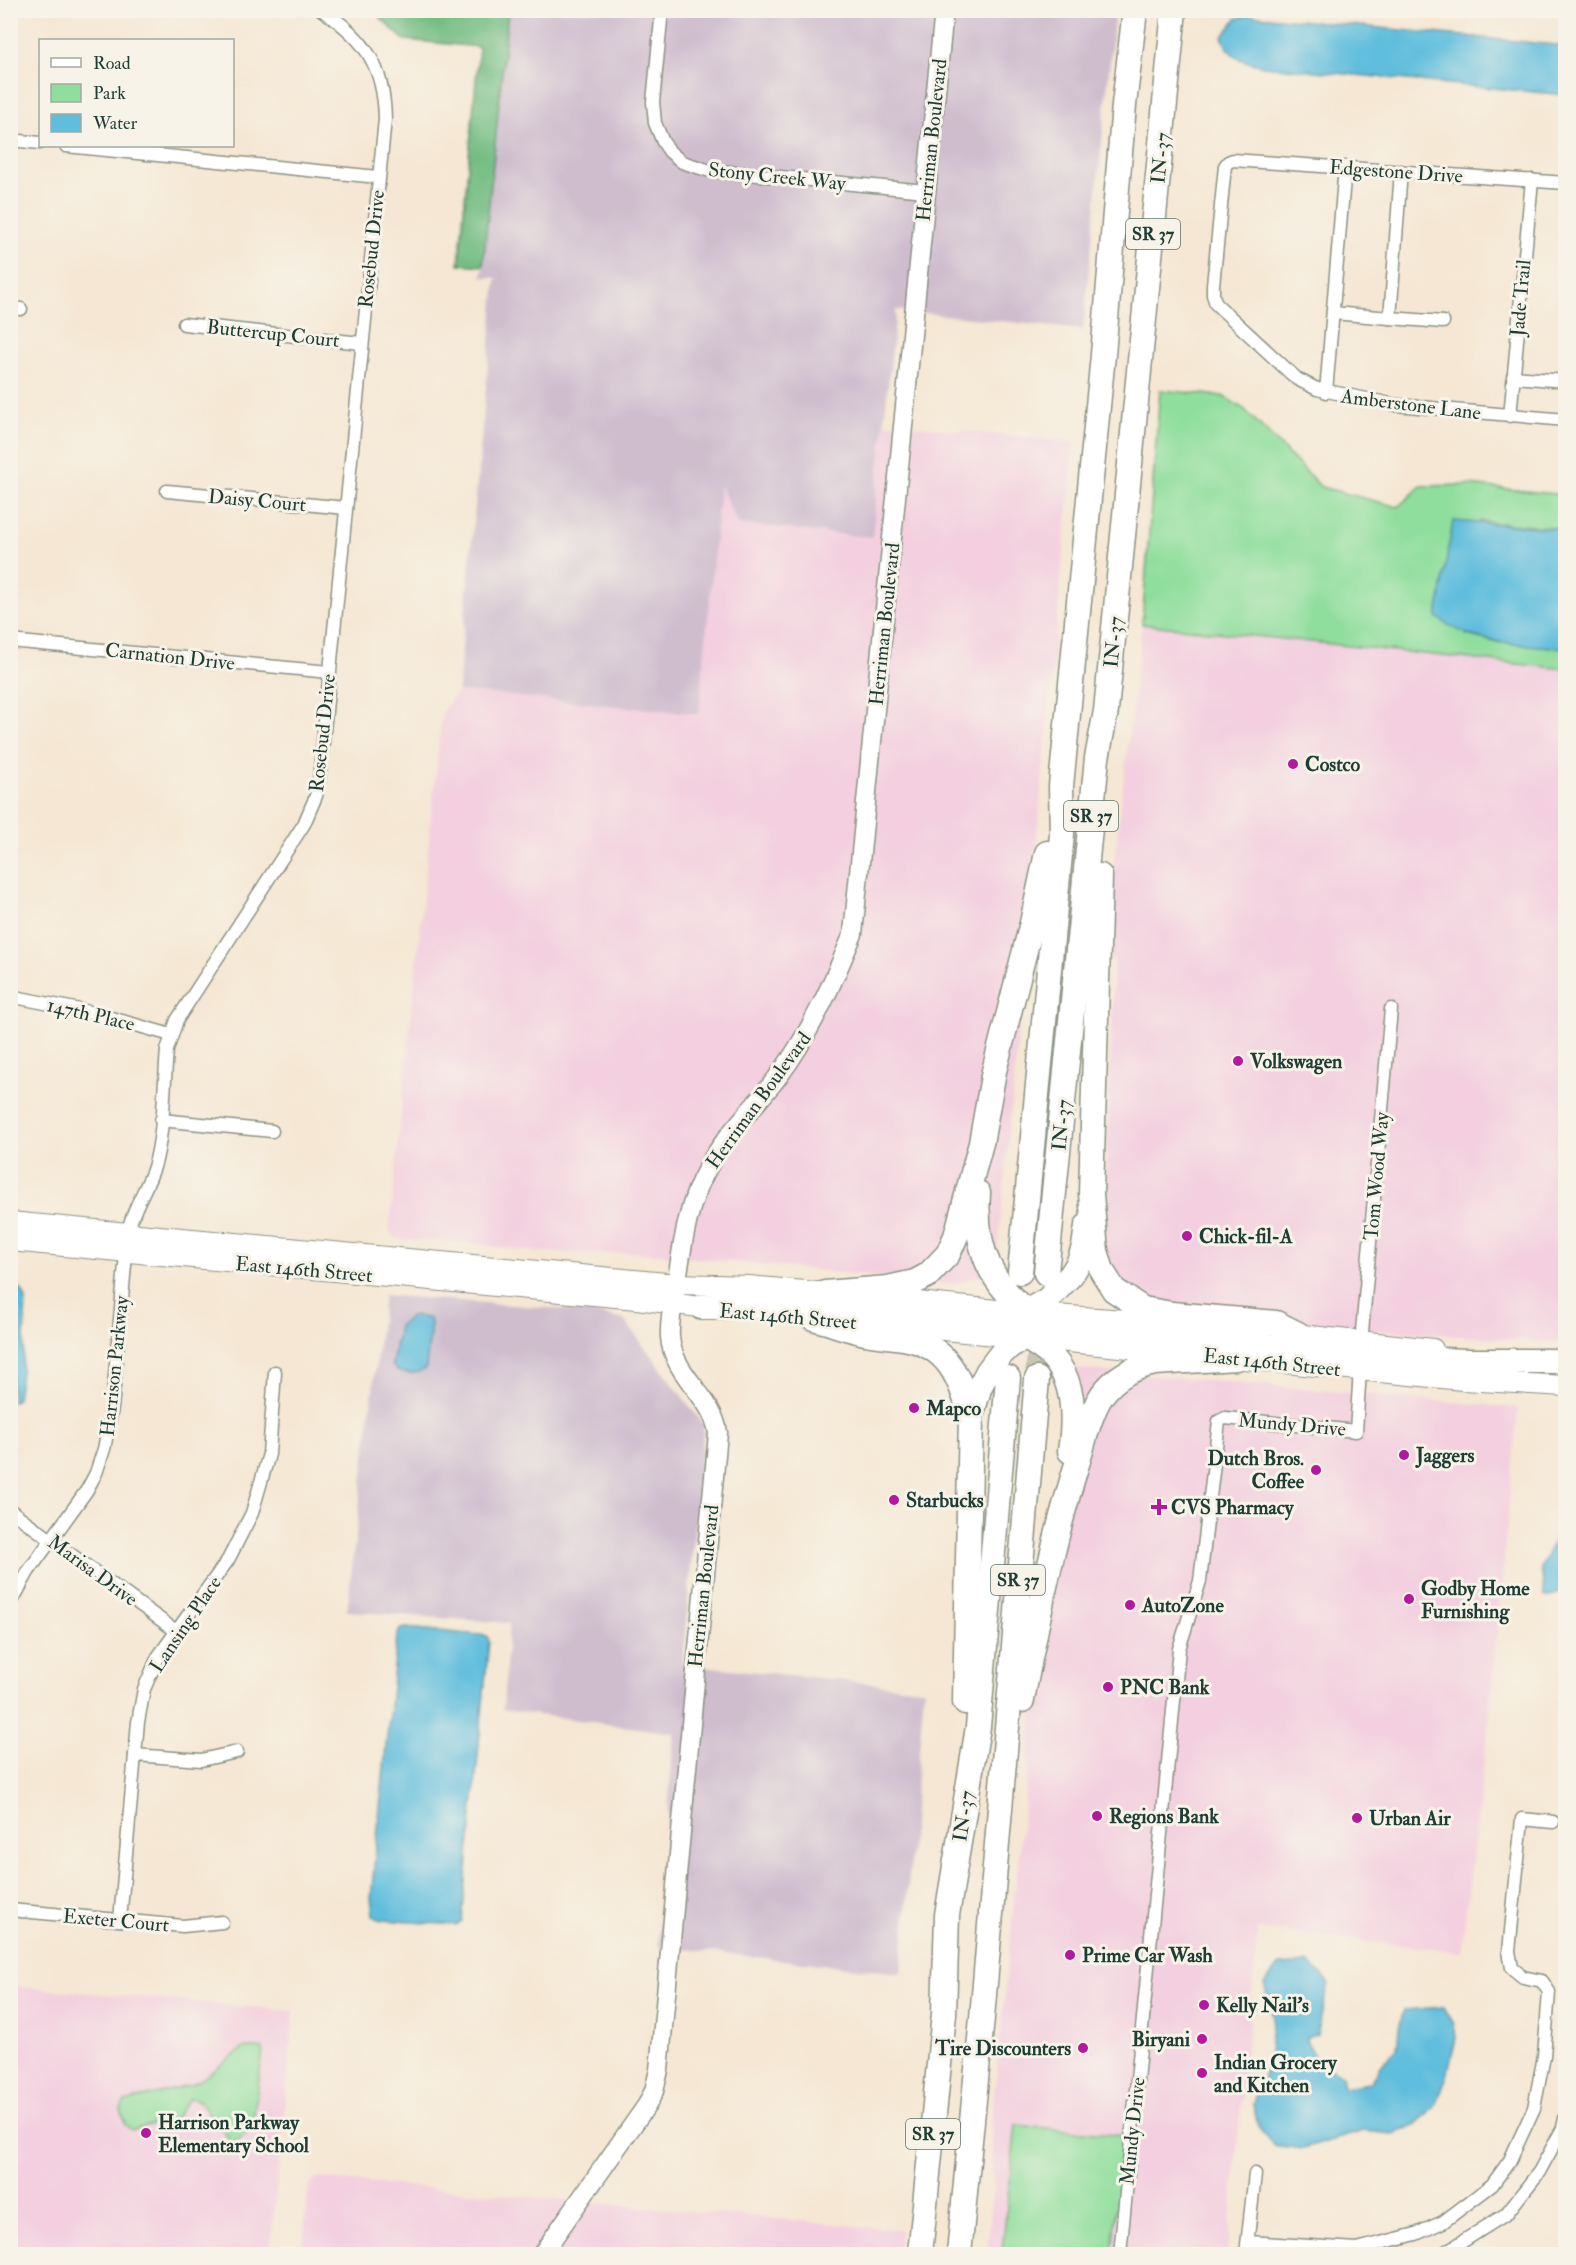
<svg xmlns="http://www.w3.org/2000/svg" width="1576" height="2265" font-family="'IM FELL Double Pica',serif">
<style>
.built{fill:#f3cfdf}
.industrial{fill:#cfbdce}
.green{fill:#90de9d;stroke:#588e68;stroke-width:1.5}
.forest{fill:#74bd84;stroke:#4a7d5c;stroke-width:1.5}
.water{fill:#5fbddd;stroke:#3f7d88;stroke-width:1.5}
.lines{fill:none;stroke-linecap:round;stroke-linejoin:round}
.highway-tunnel{stroke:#cac5b3;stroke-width:24;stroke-dasharray:24 12;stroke-linecap:butt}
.street-casing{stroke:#8a9284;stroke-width:15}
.secondary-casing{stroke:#8a9284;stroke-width:21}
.primary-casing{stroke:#8a9284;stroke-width:22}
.highway-casing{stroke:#8a9284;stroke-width:27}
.street{stroke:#fff;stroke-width:12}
.secondary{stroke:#fff;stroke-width:18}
.primary{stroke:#fff;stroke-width:20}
.highway{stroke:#fff;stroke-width:24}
.poi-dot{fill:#b5179e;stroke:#f7f3e8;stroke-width:2}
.labels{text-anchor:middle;stroke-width:6;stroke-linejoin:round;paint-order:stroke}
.shield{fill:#f7f3e8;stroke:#60746a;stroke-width:1.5}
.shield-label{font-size:18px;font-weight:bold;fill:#1f3d34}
.street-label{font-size:20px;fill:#1f3d34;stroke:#f7f3e8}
.poi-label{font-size:20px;font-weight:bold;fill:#1f3d34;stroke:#f7f3e8;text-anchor:start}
</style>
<rect width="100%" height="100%" fill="#f7f3e8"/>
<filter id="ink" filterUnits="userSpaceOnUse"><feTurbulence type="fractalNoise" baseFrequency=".0167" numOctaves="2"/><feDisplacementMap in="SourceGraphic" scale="12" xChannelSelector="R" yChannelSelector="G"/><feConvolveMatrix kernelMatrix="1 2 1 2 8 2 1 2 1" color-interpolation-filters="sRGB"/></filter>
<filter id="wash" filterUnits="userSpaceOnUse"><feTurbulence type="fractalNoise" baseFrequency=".008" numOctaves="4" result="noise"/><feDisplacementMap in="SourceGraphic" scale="24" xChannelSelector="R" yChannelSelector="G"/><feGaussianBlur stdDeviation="1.35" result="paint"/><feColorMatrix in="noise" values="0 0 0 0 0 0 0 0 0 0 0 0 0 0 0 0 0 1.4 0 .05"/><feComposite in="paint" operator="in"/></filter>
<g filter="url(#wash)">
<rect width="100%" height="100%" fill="#f5e7d3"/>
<g class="built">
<path d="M884,423L1074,442L998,1249L995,1264L987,1274L954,1284L636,1252L611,1254L537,1252L457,1242L397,1239L389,1232L442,712L458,691L699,714L720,484L872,537Z"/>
<path d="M1142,624L1565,669V1343L1353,1329L1162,1307L1125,1290L1106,1256L1104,1235L1114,960L1103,955Z"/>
<path d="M1069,1368L1518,1408L1487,1736L1461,1952L1258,1929L1227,2254H987L993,2189L991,2124Z"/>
<path d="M10,1986L294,2011L270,2254H11Z"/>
<path d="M317,2178L901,2230L898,2254H302L309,2186Z"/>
</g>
<g class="industrial">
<path d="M508,11H1115L1083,330L896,310L872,537L738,524L720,486L699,714L458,691L496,278L482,277Z"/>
<path d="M384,1295L587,1311L624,1320L704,1425L682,1664L924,1689L901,1973L658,1946L674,1733L503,1710L509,1623L347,1611Z"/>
</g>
<g class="green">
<path d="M1160,390L1223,396L1244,409L1321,487L1398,507L1421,486L1468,485L1565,495V529L1480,521L1466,635L1494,642L1565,648V669L1142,624Z"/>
<path d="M245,2047L263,2049C260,2076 255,2102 252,2129L233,2144L198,2100L189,2098L175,2118L132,2130L125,2125L121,2109L125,2102L191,2085L202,2079Z"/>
<path d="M1016,2125L1124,2136L1112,2254H1036L1002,2251Z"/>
</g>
<path class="forest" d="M373,11H508L483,266L459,264L479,47L404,40Z"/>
<g class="water">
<path d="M1249,15L1565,46V95L1263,66C1241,61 1231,59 1222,37L1236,19Z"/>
<path d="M1453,521L1565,529V648C1521,644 1473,646 1437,617Z"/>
<path d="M11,1284L21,1289L26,1299L23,1359L17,1399L12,1402Z"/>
<path d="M411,1316L428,1318L431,1323L426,1368C418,1375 406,1374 397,1371L392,1365L399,1326Z"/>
<path d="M1565,1500V1592L1545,1597L1541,1568L1561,1525Z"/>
<path d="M407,1628L480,1635L487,1636L489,1641L462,1921L456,1925L381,1920L373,1916L371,1898L397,1636L400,1629Z"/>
<path d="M1309,1963L1329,1982L1317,2034L1306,2038L1315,2058L1342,2075L1344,2087L1370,2083L1380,2066L1397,2049L1399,2028L1404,2010L1444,2007L1454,2024L1456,2038L1447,2076L1437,2103L1417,2124L1394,2134L1364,2131L1303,2149L1273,2145L1258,2126L1253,2104L1268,2061L1273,2017L1264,1984L1280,1965Z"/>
</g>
</g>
<g filter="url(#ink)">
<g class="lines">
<path class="highway-tunnel" d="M1037,1379L1041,1327"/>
<g class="street-casing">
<g id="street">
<path d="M662,10L653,102L655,123L663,142L670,152L682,162L707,170L926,191"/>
<path d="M10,140L40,143"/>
<path d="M66,146L378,177"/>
<path d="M1566,183L1233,160L1228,162L1225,166L1213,285V295L1216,304L1297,379L1317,389L1396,405L1566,420"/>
<path d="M10,308L21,309"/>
<path d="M1333,313L1390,318L1401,171"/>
<path d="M1390,318L1443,322"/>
<path d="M184,324L361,343"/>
<path d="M1513,377L1566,381"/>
<path d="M1326,392L1345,167"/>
<path d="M1510,416L1532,180"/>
<path d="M167,491L346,508"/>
<path d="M10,641L329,672"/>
<path d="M10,996L90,1012L171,1035"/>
<path d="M161,1120L272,1131"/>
<path d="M1361,1343L1391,1009"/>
<path d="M10,1510L176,1631"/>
<path d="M10,1605L28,1572L87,1490L96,1473L104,1449L112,1408L128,1232C132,1209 147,1189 154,1167C164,1135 164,1084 167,1050L177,1020L304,824L316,796L319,781L385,119C384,67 366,39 322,10"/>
<path d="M135,1755L201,1760L237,1752"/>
<path d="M10,1910L183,1926L222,1922"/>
<path d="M120,1920L138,1722L144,1689L158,1657L228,1560L252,1513L269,1454L275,1372"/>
<path d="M1249,2242L1357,2249L1416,2234L1443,2222L1492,2185L1510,2160L1534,2108L1544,2056L1549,1992L1542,1981L1523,1977L1512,1968L1509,1951L1522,1819L1553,1822"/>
<path d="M1120,2254L1179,1649L1200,1581L1219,1421L1225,1418L1356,1431L1360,1370"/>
<path d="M1246,2254L1255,2174"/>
<path d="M1443,2254L1506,2214L1539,2172L1563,2128L1566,2113"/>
</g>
</g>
<g class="secondary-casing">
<path id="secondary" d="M542,2254L647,2105L654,2091L659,2070L718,1433C713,1396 673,1376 670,1337C669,1321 673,1303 676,1287C682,1248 687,1204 707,1169C728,1129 765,1098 790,1060C816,1021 835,977 853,934L944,10"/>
</g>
<g class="primary-casing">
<g id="primary">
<path d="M10,1222L677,1284L749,1286L839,1294"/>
<path d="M10,1241L637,1299L715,1309"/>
<path d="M868,1297L1027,1313L1167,1323"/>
<path d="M882,1324L1181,1353"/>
<path d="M1283,1333L1433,1349"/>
<path d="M1223,1357L1463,1380L1566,1386"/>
</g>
</g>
<g class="highway-casing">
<g id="highway">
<path d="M1100,876L1091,1194L1096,1251L1102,1271L1114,1290L1143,1309L1172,1314L1276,1323L1298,1334"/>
<path d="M978,1193C974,1251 991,1285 1037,1320"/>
<path d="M1020,1272L1062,834L1061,786L1103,355L1124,105L1135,10"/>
<path d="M1046,1273L1097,758L1106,711L1174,10"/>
<path d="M825,1293L888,1288L915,1282L928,1275L948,1254L956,1236L981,1143L994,1071L1032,923L1047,853"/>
<path d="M701,1307L812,1306L982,1321L1019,1316L1047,1300L1071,1275L1078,1264L1084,1247L1087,1226"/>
<path d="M813,1318C832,1323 852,1331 871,1334C882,1336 893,1336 903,1338C949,1346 959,1377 971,1416"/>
<path d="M1017,1332C1027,1339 1039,1345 1048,1353C1075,1377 1075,1419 1070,1451"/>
<path d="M1360,1370L1384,1358L1468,1361H1553"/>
<path d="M1022,1700C1037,1621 1053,1541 1077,1464C1084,1442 1089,1415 1102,1395C1115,1377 1134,1367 1155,1363L1236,1358"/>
<path d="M965,1702L971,1416L980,1386L988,1371L1000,1355L1011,1345L1026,1338L1057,1330L1068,1329L1125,1333L1299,1349L1351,1350L1361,1343"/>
<path d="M920,2254L944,2014L947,1915L978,1727L1008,1378"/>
<path d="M959,2254L982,2018L1037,1379"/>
</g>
</g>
<use href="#street" class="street"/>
<use href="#secondary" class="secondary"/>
<use href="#primary" class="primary"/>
<use href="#highway" class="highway"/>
</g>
</g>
<g class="poi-dot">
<circle cx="1293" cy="764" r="6"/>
<circle cx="1238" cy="1061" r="6"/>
<circle cx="1187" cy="1236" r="6"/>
<circle cx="914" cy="1408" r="6"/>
<circle cx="1404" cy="1455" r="6"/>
<circle cx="1316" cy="1470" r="6"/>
<circle cx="894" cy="1500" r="6"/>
<path d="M1156 1498h6v6h6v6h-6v6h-6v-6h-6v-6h6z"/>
<circle cx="1409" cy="1599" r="6"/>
<circle cx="1130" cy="1605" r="6"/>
<circle cx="1108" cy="1687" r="6"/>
<circle cx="1097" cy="1816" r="6"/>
<circle cx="1357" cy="1818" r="6"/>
<circle cx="1070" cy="1955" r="6"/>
<circle cx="1204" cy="2005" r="6"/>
<circle cx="1202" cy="2039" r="6"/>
<circle cx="1083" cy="2048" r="6"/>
<circle cx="1202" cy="2073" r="6"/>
<circle cx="146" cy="2133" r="6"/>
</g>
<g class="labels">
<g class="shield">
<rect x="1126" y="219" width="54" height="30" rx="4.5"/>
<rect x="1064" y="801" width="54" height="30" rx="4.5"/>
<rect x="991" y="1565" width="54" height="30" rx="4.5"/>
<rect x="906" y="2119" width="54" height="30" rx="4.5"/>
</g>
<g class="shield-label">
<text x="1153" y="240">SR 37</text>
<text x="1091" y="822">SR 37</text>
<text x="1018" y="1586">SR 37</text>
<text x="933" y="2140">SR 37</text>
</g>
<g class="street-label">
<text transform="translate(931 140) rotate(-84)" y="7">Herriman Boulevard</text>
<text transform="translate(1160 158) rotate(-84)" y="7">IN-37</text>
<text transform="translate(1396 171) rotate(4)" y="7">Edgestone Drive</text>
<text transform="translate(777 176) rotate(6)" y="7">Stony Creek Way</text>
<text transform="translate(371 249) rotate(-84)" y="7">Rosebud Drive</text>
<text transform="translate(1520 298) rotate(-85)" y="7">Jade Trail</text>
<text transform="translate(273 333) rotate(6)" y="7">Buttercup Court</text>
<text transform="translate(1411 404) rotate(7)" y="7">Amberstone Lane</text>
<text transform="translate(257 500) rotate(5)" y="7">Daisy Court</text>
<text transform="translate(884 624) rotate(-84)" y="7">Herriman Boulevard</text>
<text transform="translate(1113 642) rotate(-84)" y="7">IN-37</text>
<text transform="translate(170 656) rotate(6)" y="7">Carnation Drive</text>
<text transform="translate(322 733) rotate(-84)" y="7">Rosebud Drive</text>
<text transform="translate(91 1014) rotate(13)" y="7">147th Place</text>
<text transform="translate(758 1100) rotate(-54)" y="7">Herriman Boulevard</text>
<text transform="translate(1061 1125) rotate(-84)" y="7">IN-37</text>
<text transform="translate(1376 1176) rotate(-85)" y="7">Tom Wood Way</text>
<text transform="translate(304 1269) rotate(5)" y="7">East 146th Street</text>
<text transform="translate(788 1316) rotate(5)" y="7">East 146th Street</text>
<text transform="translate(1272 1362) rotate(6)" y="7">East 146th Street</text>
<text transform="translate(114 1366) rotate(-84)" y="7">Harrison Parkway</text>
<text transform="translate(1292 1424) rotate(5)" y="7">Mundy Drive</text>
<text transform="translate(93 1570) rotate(36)" y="7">Marisa Drive</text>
<text transform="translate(703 1586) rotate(-84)" y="7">Herriman Boulevard</text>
<text transform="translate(185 1624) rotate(-56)" y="7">Lansing Place</text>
<text transform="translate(963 1816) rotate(-81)" y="7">IN-37</text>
<text transform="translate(116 1920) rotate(5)" y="7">Exeter Court</text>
<text transform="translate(1132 2131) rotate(-84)" y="7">Mundy Drive</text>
</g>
<g class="poi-label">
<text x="1305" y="771">Costco</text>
<text x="1250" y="1068">Volkswagen</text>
<text x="1199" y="1243">Chick-fil-A</text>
<text x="926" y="1415">Mapco</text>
<text x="1416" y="1462">Jaggers</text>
<text x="1304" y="1465" text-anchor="end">Dutch Bros.<tspan x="1304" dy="23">Coffee</tspan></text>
<text x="906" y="1507">Starbucks</text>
<text x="1171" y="1514">CVS Pharmacy</text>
<text x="1421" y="1595">Godby Home<tspan x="1421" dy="23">Furnishing</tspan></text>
<text x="1142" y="1612">AutoZone</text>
<text x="1120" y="1694">PNC Bank</text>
<text x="1109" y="1823">Regions Bank</text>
<text x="1369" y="1825">Urban Air</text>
<text x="1082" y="1962">Prime Car Wash</text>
<text x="1216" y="2012">Kelly Nail's</text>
<text x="1190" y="2046" text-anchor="end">Biryani</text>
<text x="1071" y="2055" text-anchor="end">Tire Discounters</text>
<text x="1214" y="2069">Indian Grocery<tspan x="1214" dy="23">and Kitchen</tspan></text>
<text x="158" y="2129">Harrison Parkway<tspan x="158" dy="23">Elementary School</tspan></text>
</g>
</g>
<rect width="1576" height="2265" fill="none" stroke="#f7f3e8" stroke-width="36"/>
<rect x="39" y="39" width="195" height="108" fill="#f7f3e8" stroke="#a1aaa0" stroke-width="1.5"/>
<rect x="51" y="58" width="30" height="9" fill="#ffffff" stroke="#a1aaa0" stroke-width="1.5"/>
<text x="93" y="69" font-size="18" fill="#1f3d34">Road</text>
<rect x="51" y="84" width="30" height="18" fill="#90de9d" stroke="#a1aaa0" stroke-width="1.5"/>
<text x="93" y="99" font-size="18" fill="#1f3d34">Park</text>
<rect x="51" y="114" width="30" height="18" fill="#5fbddd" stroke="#a1aaa0" stroke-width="1.5"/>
<text x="93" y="129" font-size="18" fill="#1f3d34">Water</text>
</svg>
